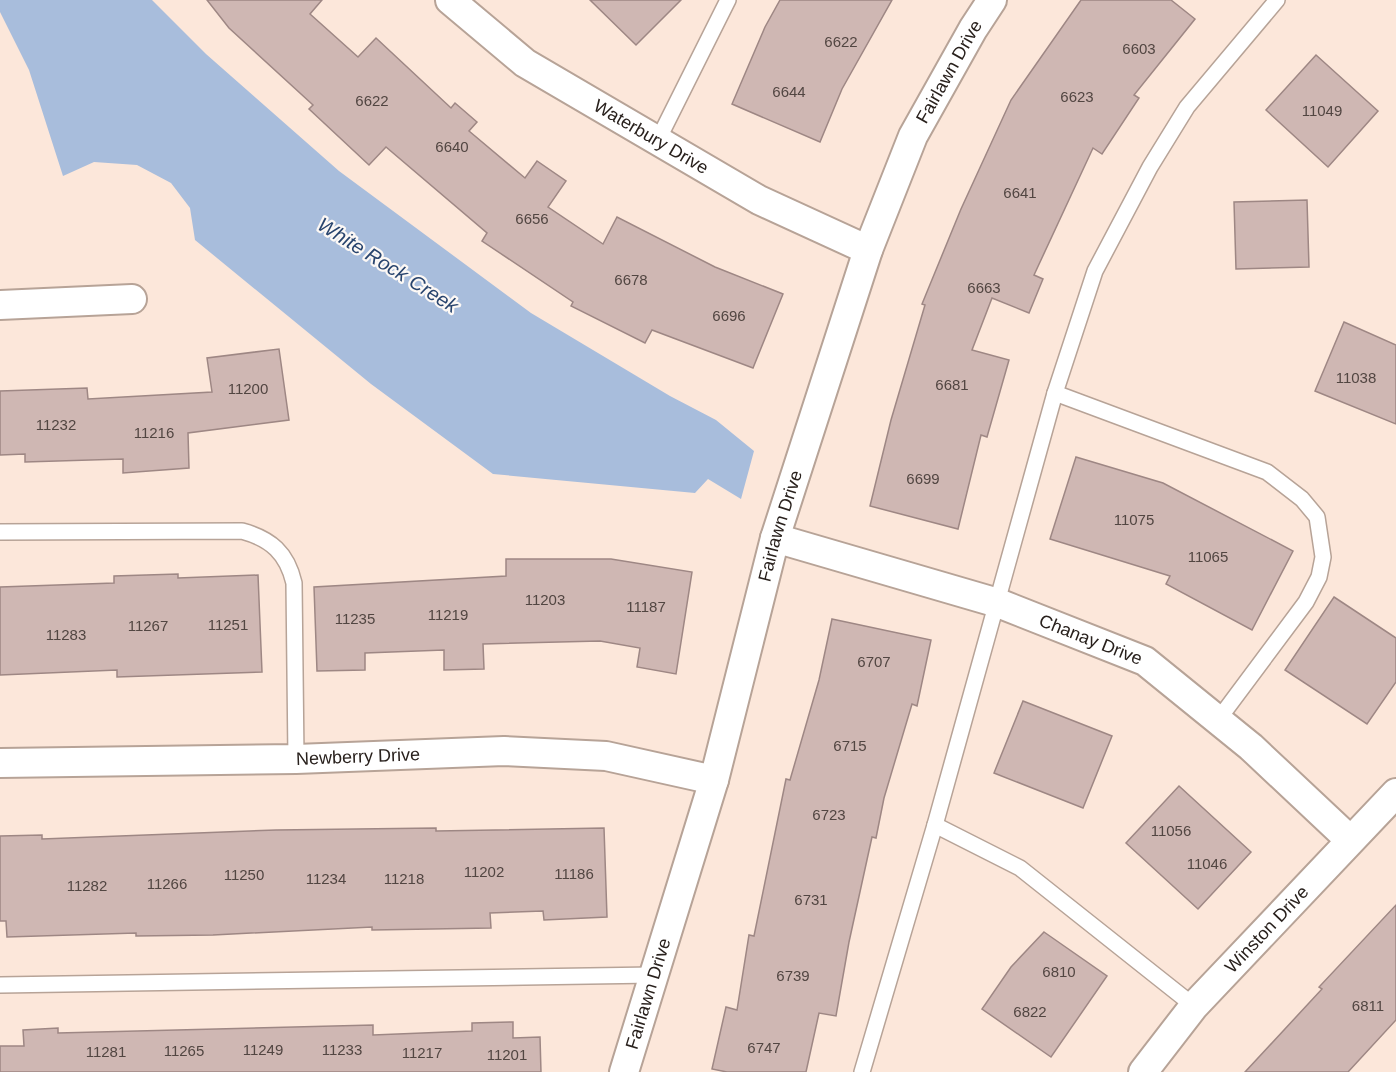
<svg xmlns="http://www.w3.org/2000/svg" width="1396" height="1072" font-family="Arial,sans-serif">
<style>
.water{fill:#a8bddc}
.building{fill:#cfb7b3;stroke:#9e8784;stroke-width:1.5}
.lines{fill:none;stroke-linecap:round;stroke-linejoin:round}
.service-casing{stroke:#b7a397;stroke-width:18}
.minor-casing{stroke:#b7a397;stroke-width:32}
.service{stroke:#fff;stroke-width:15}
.minor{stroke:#fff;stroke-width:28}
.labels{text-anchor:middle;stroke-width:4.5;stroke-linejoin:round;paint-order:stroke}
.number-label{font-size:15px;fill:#524642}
.street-label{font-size:18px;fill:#29211d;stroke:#fcf8f5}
.water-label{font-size:20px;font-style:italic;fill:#28446e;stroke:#fcf8f5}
</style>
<rect width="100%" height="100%" fill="#fce7da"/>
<path class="water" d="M0,0H152L206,54L339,171L531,313L670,396L716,420L754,451L741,499L708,479L695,493L493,474L371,384L195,240L190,208L171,183L137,165L94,162L63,176L29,70L0,12Z"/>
<g class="building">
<path d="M207,0H322L310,14L358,57L376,38L451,108L455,103L477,122L469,131L525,178L537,161L566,181L548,207L603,244L617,217L715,267L783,294L753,368L652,330L645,343L571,306L573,302L482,241L487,233L386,147L369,165L309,109L313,105L229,28Z"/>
<path d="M590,0H681L636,45Z"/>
<path d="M780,0H892L842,89L820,142L732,104L765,27Z"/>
<path d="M1081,0H1171L1195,19L1134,95L1139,98L1102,154L1093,148L1034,275L1043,279L1029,313L992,298L972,350L1009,360L987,437L981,435L958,529L870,506L891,420L925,305L922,304L961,209L1011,100Z"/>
<path d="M1316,55L1378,111L1328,167L1266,110Z"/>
<path d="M1307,200L1309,267L1236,269L1234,202Z"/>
<path d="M1344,322L1396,345V424L1315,391Z"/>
<path d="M279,349L289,420L188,433L189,468L123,473V459L25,462V454L0,455V391L87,388L88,399L212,392L207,358Z"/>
<path d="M1076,457L1163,483L1293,551L1252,630L1166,584L1170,576L1050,539Z"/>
<path d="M506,559H611L692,572L676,674L637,667L640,648L600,641L483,644L484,669L444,670V650L365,653V670L317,671L314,587L506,576Z"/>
<path d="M178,574V578L258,575L262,672L117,677V670L0,675V587L114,583V576Z"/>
<path d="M1334,597L1396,638V682L1367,724L1285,670Z"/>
<path d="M832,619L931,640L917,706L912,704L884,798L876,838L872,837L849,942L836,1016L819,1013L806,1072H727L712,1069L726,1007L737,1010L749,935L754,936L786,779L790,780L819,680Z"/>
<path d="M1023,701L1112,736L1083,808L994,773Z"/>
<path d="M1179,786L1251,852L1198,909L1126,843Z"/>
<path d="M436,828V831L604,828L607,917L544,920L543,911L490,913L491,928L372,930V927L213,935L136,936V933L7,937L6,921H0V836L42,835V839L276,830Z"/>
<path d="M1396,905V1020L1348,1072H1245L1322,989L1319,987Z"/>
<path d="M1044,932L1107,976L1051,1057L982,1009L1011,967Z"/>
<path d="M513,1022V1038L540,1037L541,1072H0V1046H24L23,1030L58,1028V1033L373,1025V1035L472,1031V1023Z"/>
</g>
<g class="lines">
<g class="service-casing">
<g id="service">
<path d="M658,140L728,0"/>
<path d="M1055,393L1267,472L1302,499L1317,517L1323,557L1319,577L1306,602L1218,720"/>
<path d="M0,532L242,531C271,539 287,553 294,583L296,759"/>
<path d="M935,825L1020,868L1194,1006"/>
<path d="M0,985L654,975"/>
<path d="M862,1072L935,825L1055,393L1095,271L1150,167L1187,107L1277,0"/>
</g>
</g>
<g class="minor-casing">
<g id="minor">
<path id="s1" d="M450,0L525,63L759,200L868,250"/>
<path d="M0,305L132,299"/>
<path id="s2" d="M775,538L998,603L1145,661L1251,747L1350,840"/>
<path id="s3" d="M0,763L296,759L504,751L606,756L714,780"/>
<path id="s4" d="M624,1072L714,780L775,538L868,250L913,136L973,29L992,0"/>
<path id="s5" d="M1143,1072L1194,1006L1396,793"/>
</g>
</g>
<use href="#service" class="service"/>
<use href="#minor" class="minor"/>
</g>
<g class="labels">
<g class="number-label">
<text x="841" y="47">6622</text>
<text x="1139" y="54">6603</text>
<text x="789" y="97">6644</text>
<text x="1077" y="102">6623</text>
<text x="372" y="106">6622</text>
<text x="1322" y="116">11049</text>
<text x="452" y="152">6640</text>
<text x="1020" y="198">6641</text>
<text x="532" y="224">6656</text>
<text x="631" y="285">6678</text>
<text x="984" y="293">6663</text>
<text x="729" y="321">6696</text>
<text x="1356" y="383">11038</text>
<text x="952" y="390">6681</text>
<text x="248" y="394">11200</text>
<text x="56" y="430">11232</text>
<text x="154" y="438">11216</text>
<text x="923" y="484">6699</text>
<text x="1134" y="525">11075</text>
<text x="1208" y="562">11065</text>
<text x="545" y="605">11203</text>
<text x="646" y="612">11187</text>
<text x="448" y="620">11219</text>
<text x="355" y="624">11235</text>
<text x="228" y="630">11251</text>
<text x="148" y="631">11267</text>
<text x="66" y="640">11283</text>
<text x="874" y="667">6707</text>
<text x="850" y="751">6715</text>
<text x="829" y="820">6723</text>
<text x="1171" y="836">11056</text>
<text x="1207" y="869">11046</text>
<text x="484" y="877">11202</text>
<text x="574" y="879">11186</text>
<text x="244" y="880">11250</text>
<text x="326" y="884">11234</text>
<text x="404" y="884">11218</text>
<text x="167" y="889">11266</text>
<text x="87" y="891">11282</text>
<text x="811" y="905">6731</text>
<text x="1059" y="977">6810</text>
<text x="793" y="981">6739</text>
<text x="1368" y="1011">6811</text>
<text x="1030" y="1017">6822</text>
<text x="764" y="1053">6747</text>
<text x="263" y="1055">11249</text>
<text x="342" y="1055">11233</text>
<text x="184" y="1056">11265</text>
<text x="106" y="1057">11281</text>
<text x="422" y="1058">11217</text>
<text x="507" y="1060">11201</text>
</g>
<g class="street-label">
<text dy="6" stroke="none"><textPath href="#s4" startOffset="1054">Fairlawn Drive</textPath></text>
<text dy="6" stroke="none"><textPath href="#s1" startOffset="244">Waterbury Drive</textPath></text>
<text dy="6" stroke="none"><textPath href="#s4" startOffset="568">Fairlawn Drive</textPath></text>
<text dy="6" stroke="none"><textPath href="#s2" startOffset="332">Chanay Drive</textPath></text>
<text dy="6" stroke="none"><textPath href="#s3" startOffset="358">Newberry Drive</textPath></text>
<text dy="6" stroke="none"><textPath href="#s5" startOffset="189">Winston Drive</textPath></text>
<text dy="6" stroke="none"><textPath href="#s4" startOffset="82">Fairlawn Drive</textPath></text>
</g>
<g class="water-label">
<text transform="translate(388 265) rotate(32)" y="7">White Rock Creek</text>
</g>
</g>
</svg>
